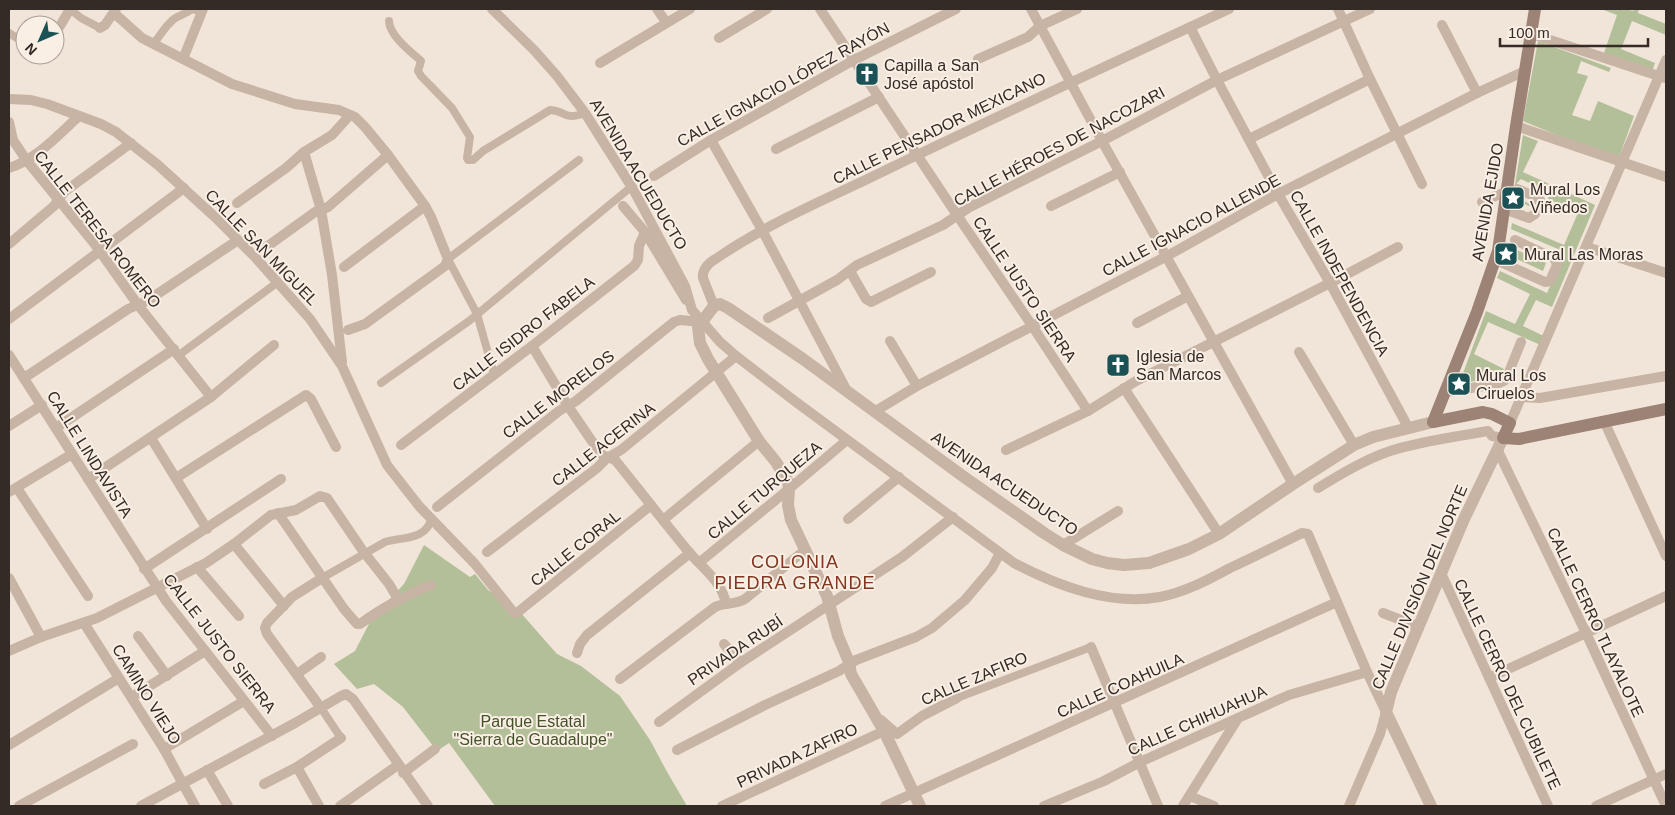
<svg xmlns="http://www.w3.org/2000/svg" width="1675" height="815" font-family="Helvetica,sans-serif">
<style>
.green{fill:#b3bf98}
.lines{fill:none;stroke-linecap:round;stroke-linejoin:round}
.pedestrian{stroke:#c8b4a4;stroke-width:8}
.minor{stroke:#c8b4a4;stroke-width:10}
.tertiary{stroke:#c8b4a4;stroke-width:12}
.secondary{stroke:#9c8375;stroke-width:12}
.labels{text-anchor:middle;stroke-width:4;stroke-linejoin:round;paint-order:stroke}
.poi-label{font-size:16px;fill:#342a26;stroke:#f9efe4;text-anchor:start}
.street-label{font-size:16px;fill:#342a26;stroke:#f9efe4}
.park-label{font-size:16px;fill:#445229;stroke:#f9efe4}
.neighbourhood-label{font-size:18px;letter-spacing:1px;fill:#82351f;stroke:#f9efe4}
</style>
<rect width="100%" height="100%" fill="#f1e4d8"/>
<g class="green">
<path d="M1601,9H1626L1633,11L1634,9H1639L1638,13L1666,24V35L1632,21L1621,49L1655,63L1652,71L1604,53L1617,15Z"/>
<path d="M1538,41L1611,68L1609,72L1581,61L1577,73L1588,76L1572,115L1590,121L1598,101L1634,116L1618,160L1523,121Z"/>
<path d="M1523,135L1538,141L1523,172L1595,205L1552,307L1536,300L1523,326L1546,337L1543,346L1488,322L1474,354L1504,369L1500,376L1459,384L1486,311L1515,324L1530,294L1497,278L1500,271L1547,293L1565,252L1511,229L1512,223L1564,245L1578,213L1548,199L1549,193L1521,179L1517,183L1514,196L1532,205L1531,207L1514,199L1512,203Z"/>
<path d="M1508,246L1546,263L1543,271L1506,254Z"/>
<path d="M424,545L470,577L475,574L488,590L520,612L557,654L581,666L620,696L650,740L666,770L687,806H495L449,743L437,751L403,707L374,684L357,689L334,664L355,651L372,618L404,584Z"/>
</g>
<g class="lines">
<g class="pedestrian">
<path d="M70,9L81,18L100,28"/>
<path d="M389,21C389,35 411,52 421,61L418,71L421,76L452,108L470,137L467,158L468,160H473L483,151L550,110C568,111 562,121 585,113"/>
<path d="M9,33L25,43"/>
<path d="M153,44C160,36 166,25 174,19C180,15 186,14 192,9L202,12"/>
<path d="M42,55L43,56"/>
<path d="M179,355L278,282"/>
<path d="M494,374L477,314L448,259L579,160"/>
<path d="M381,383L469,321L631,187"/>
<path d="M322,578L385,542C401,537 427,540 431,519"/>
<path d="M957,698L1091,647"/>
<path d="M321,708L341,738"/>
</g>
<g class="minor">
<path d="M492,9L534,50L557,76L585,113L633,189L685,286L692,310L720,342L736,356L796,402L1014,563C1058,586 1110,606 1160,597C1185,592 1208,580 1230,568C1254,557 1278,545 1302,533L1308,534L1367,672L1386,712L1380,734L1349,806"/>
<path d="M657,9L666,22"/>
<path d="M820,9L957,215L1033,327L1088,411"/>
<path d="M1031,9L1102,141L1293,484"/>
<path d="M1338,9L1370,79L1422,184"/>
<path d="M114,13L142,38L232,84L295,104L339,110L355,117L365,127L388,155L425,206L431,217L448,259L445,266L365,324L348,330"/>
<path d="M1442,25L1477,93"/>
<path d="M60,26L70,9"/>
<path d="M1190,27L1217,80L1278,194L1330,283L1408,427"/>
<path d="M100,28L105,25L116,9"/>
<path d="M1532,34L1665,78"/>
<path d="M719,38L767,9"/>
<path d="M183,59L203,9"/>
<path d="M978,59L1028,37L1040,26L1077,9"/>
<path d="M600,63L690,9"/>
<path d="M9,99L31,100L47,104L101,124L116,132L158,165L216,218L255,257L310,319L342,366L387,465L419,506L475,564L514,613H517L523,608L651,505"/>
<path d="M9,122L13,140L27,161L94,243L138,305L211,397"/>
<path d="M1516,126L1666,177"/>
<path d="M1249,139L1370,79"/>
<path d="M711,140L762,230L847,391"/>
<path d="M776,149L879,97"/>
<path d="M304,152L321,210L332,275L342,362"/>
<path d="M9,168C37,159 58,135 79,116"/>
<path d="M654,176L711,140L854,60L956,9"/>
<path d="M1482,202L1507,191"/>
<path d="M237,203L286,168L304,152L332,135L350,115"/>
<path d="M623,206L645,232L686,300"/>
<path d="M1051,206L1120,172"/>
<path d="M1504,209L1529,218L1535,214L1540,200L1537,197L1517,189"/>
<path d="M9,244L54,206L64,192L131,143"/>
<path d="M1587,247L1666,273"/>
<path d="M265,248L315,212L328,207L388,155"/>
<path d="M1496,260L1545,282L1550,281L1557,265L1555,259L1515,240"/>
<path d="M344,267L425,206"/>
<path d="M850,271L866,299L871,302L931,272"/>
<path d="M714,306L703,278C702,269 710,262 717,258C768,223 827,199 882,172C997,116 1113,63 1229,9"/>
<path d="M768,318L837,280L857,265L943,225L968,208L1102,141L1217,80L1370,9"/>
<path d="M9,319L184,188"/>
<path d="M1137,323L1188,296"/>
<path d="M890,341L917,386"/>
<path d="M532,346L568,406L600,453C605,458 611,457 616,461C640,491 664,522 688,551C702,568 722,581 726,604"/>
<path d="M1299,352L1354,445"/>
<path d="M9,355L166,601L272,736"/>
<path d="M24,378L128,309L147,301L238,240"/>
<path d="M1124,388L1219,534"/>
<path d="M1445,392L1497,384L1504,381L1507,377L1521,342"/>
<path d="M1521,397L1540,398L1666,376"/>
<path d="M874,412L917,386L1167,256L1278,194L1477,93L1525,71"/>
<path d="M1604,421L1666,556"/>
<path d="M1510,423L1666,60"/>
<path d="M9,426L42,405"/>
<path d="M56,428L174,349"/>
<path d="M151,438L207,529"/>
<path d="M401,445L532,346L634,266L638,260L639,246L645,232"/>
<path d="M1006,450L1088,411L1136,381L1330,283L1398,247"/>
<path d="M1498,451L1586,633L1666,806"/>
<path d="M176,478L306,395L311,399L336,447"/>
<path d="M88,479L211,397L274,345"/>
<path d="M17,488L88,596"/>
<path d="M1318,488C1341,474 1364,460 1390,451C1421,441 1455,437 1488,431L1492,436L1503,438"/>
<path d="M9,492L72,454"/>
<path d="M437,507L559,411L576,401L674,322L680,320L701,322"/>
<path d="M278,513L344,609L357,624H360C385,606 403,597 431,585"/>
<path d="M848,519L899,477"/>
<path d="M663,520L759,441"/>
<path d="M234,544L284,606"/>
<path d="M1063,545L1118,511"/>
<path d="M487,552L597,468L607,458L621,450L736,356"/>
<path d="M700,562L789,489L847,440"/>
<path d="M197,567L239,616"/>
<path d="M144,569L281,479"/>
<path d="M1441,573L1548,806"/>
<path d="M9,578L41,637"/>
<path d="M1383,613L1419,627"/>
<path d="M84,623L164,749L195,806"/>
<path d="M138,636L167,676"/>
<path d="M724,644L740,663"/>
<path d="M1091,647L1158,806"/>
<path d="M9,651L41,637L97,618L206,563L234,544L271,515L296,510L320,496L327,498L363,551L389,584L398,599"/>
<path d="M577,653L580,644L587,635L690,553"/>
<path d="M297,674L321,657"/>
<path d="M1489,678L1666,596"/>
<path d="M620,679L715,607C725,602 735,605 745,599L805,550"/>
<path d="M132,697L205,651"/>
<path d="M321,708L267,634L265,628L267,623L292,597L322,578"/>
<path d="M881,720L897,734L922,716L957,698"/>
<path d="M659,722L740,663L902,557L953,517"/>
<path d="M9,745L119,678"/>
<path d="M164,749L244,701"/>
<path d="M677,750L765,705L839,671L856,660L916,637L932,628L965,600L992,568L1000,553"/>
<path d="M297,767L319,806"/>
<path d="M207,770L228,806"/>
<path d="M403,773L435,749"/>
<path d="M264,784L297,767L341,738"/>
<path d="M1190,796L1214,806"/>
<path d="M19,806L133,744"/>
<path d="M141,806L295,723L341,696L346,694L353,699L428,806"/>
<path d="M340,806L398,765"/>
<path d="M722,806L884,731"/>
<path d="M885,806L1337,602"/>
<path d="M1044,806L1104,781L1140,762L1289,695L1367,672"/>
<path d="M1183,806L1238,718"/>
<path d="M1596,806L1666,774"/>
</g>
<g class="tertiary">
<path d="M920,806L884,731L851,674L849,662L838,636L827,596L791,520L788,505L789,489L788,482L776,462L759,441L708,359L700,343L698,327L714,306L720,304L728,308L803,359L964,477L1044,533L1063,545L1092,559L1107,563L1124,565L1149,563L1189,549L1219,534L1293,484L1354,445L1373,437L1433,422"/>
<path d="M1431,806L1386,712L1391,692L1464,519L1503,438"/>
</g>
<g class="secondary">
<path d="M1433,422L1477,312L1498,251L1516,126L1535,9"/>
<path d="M1433,422L1483,412L1492,414L1510,423L1503,438L1519,439L1666,409"/>
</g>
</g>
<defs>
<g id="church-square" transform="scale(1.25)"><rect x="-9" y="-9" width="18" height="18" rx="4" fill="#1b5255" stroke="#f9efe4"/><path d="M-1.2-6h2.4v3.5h3.3v2.4h-3.3V6h-2.4V-.1h-3.3v-2.4h3.3Z" fill="#fff"/></g>
<g id="sight-square" transform="scale(1.25)"><rect x="-9" y="-9" width="18" height="18" rx="4" fill="#1b5255" stroke="#f9efe4"/><path d="M0-6L1.8-2.2L6-1.7L2.9 1.2L3.7 5.4L0 3.3L-3.7 5.4L-2.9 1.2L-6-1.7L-1.8-2.2Z" fill="#fff"/></g>
</defs>
<g fill-rule="evenodd">
<use href="#church-square" x="867" y="74"/>
<use href="#sight-square" x="1513" y="198"/>
<use href="#sight-square" x="1506" y="254"/>
<use href="#church-square" x="1118" y="365"/>
<use href="#sight-square" x="1459" y="384"/>
</g>
<g class="labels">
<g class="poi-label">
<text x="884" y="71">Capilla a San<tspan x="884" dy="18">José apóstol</tspan></text>
<text x="1530" y="195">Mural Los<tspan x="1530" dy="18">Viñedos</tspan></text>
<text x="1524" y="260">Mural Las Moras</text>
<text x="1136" y="362">Iglesia de<tspan x="1136" dy="18">San Marcos</tspan></text>
<text x="1476" y="381">Mural Los<tspan x="1476" dy="18">Ciruelos</tspan></text>
</g>
<g class="street-label">
<text transform="translate(783 84) rotate(-29)" y="6">CALLE IGNACIO LÓPEZ RAYÓN</text>
<text transform="translate(939 128) rotate(-26)" y="6">CALLE PENSADOR MEXICANO</text>
<text transform="translate(1059 146) rotate(-28)" y="6">CALLE HÉROES DE NACOZARI</text>
<text transform="translate(639 174) rotate(59)" y="6">AVENIDA ACUEDUCTO</text>
<text transform="translate(1487 202) rotate(-80)" y="6">AVENIDA EJIDO</text>
<text transform="translate(1191 225) rotate(-28)" y="6">CALLE IGNACIO ALLENDE</text>
<text transform="translate(98 229) rotate(52)" y="6">CALLE TERESA ROMERO</text>
<text transform="translate(262 247) rotate(46)" y="6">CALLE SAN MIGUEL</text>
<text transform="translate(1340 273) rotate(61)" y="6">CALLE INDEPENDENCIA</text>
<text transform="translate(1025 289) rotate(56)" y="6">CALLE JUSTO SIERRA</text>
<text transform="translate(523 333) rotate(-38)" y="6">CALLE ISIDRO FABELA</text>
<text transform="translate(558 394) rotate(-37)" y="6">CALLE MORELOS</text>
<text transform="translate(603 444) rotate(-38)" y="6">CALLE ACERINA</text>
<text transform="translate(90 454) rotate(58)" y="6">CALLE LINDAVISTA</text>
<text transform="translate(1005 483) rotate(34)" y="6">AVENIDA ACUEDUCTO</text>
<text transform="translate(764 490) rotate(-40)" y="6">CALLE TURQUEZA</text>
<text transform="translate(575 548) rotate(-39)" y="6">CALLE CORAL</text>
<text transform="translate(1419 587) rotate(-67)" y="6">CALLE DIVISIÓN DEL NORTE</text>
<text transform="translate(1596 622) rotate(65)" y="6">CALLE CERRO TLAYALOTE</text>
<text transform="translate(220 643) rotate(52)" y="6">CALLE JUSTO SIERRA</text>
<text transform="translate(735 650) rotate(-34)" y="6">PRIVADA RUBÍ</text>
<text transform="translate(974 678) rotate(-23)" y="6">CALLE ZAFIRO</text>
<text transform="translate(1508 684) rotate(65)" y="6">CALLE CERRO DEL CUBILETE</text>
<text transform="translate(1120 685) rotate(-24)" y="6">CALLE COAHUILA</text>
<text transform="translate(147 694) rotate(58)" y="6">CAMINO VIEJO</text>
<text transform="translate(1197 720) rotate(-24)" y="6">CALLE CHIHUAHUA</text>
<text transform="translate(797 755) rotate(-25)" y="6">PRIVADA ZAFIRO</text>
</g>
<g class="park-label">
<text x="533" y="727">Parque Estatal<tspan x="533" dy="18">"Sierra de Guadalupe"</tspan></text>
</g>
<g class="neighbourhood-label">
<text x="795" y="568">COLONIA<tspan x="795" dy="21">PIEDRA GRANDE</tspan></text>
</g>
</g>
<rect width="1675" height="815" fill="none" stroke="#342a26" stroke-width="20"/>
<g transform="translate(40 40) rotate(225)"><circle r="24" fill="#f9efe4" stroke="#aaa098"/>
<path d="M0-4L9 19L0 12L-9 19Z" fill="#1b5255"/>
<text y="-8" font-size="14" font-weight="bold" text-anchor="middle" fill="#342a26">N</text>
</g>
<path d="M1500 38v8h148v-8" fill="none" stroke="#342a26" stroke-width="2.5"/>
<text x="1508" y="38" font-size="15" fill="#342a26" stroke="#f9efe4" stroke-width="4" paint-order="stroke">100 m</text>
</svg>
